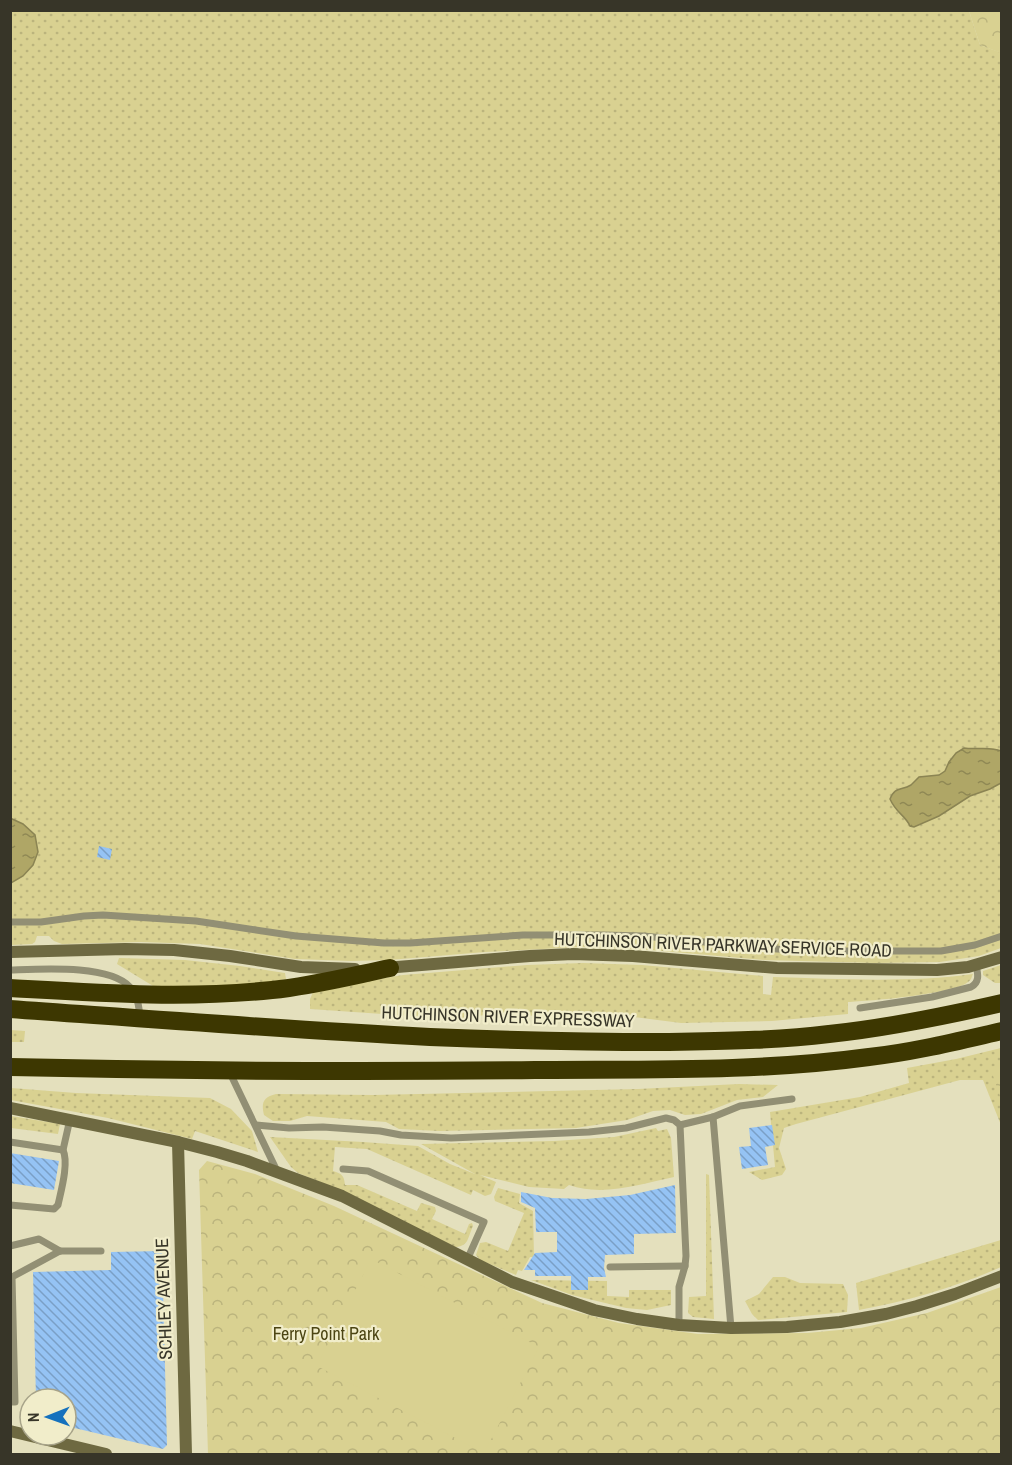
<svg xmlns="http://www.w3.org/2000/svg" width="1012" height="1465" font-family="'Archivo Narrow',sans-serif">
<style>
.grass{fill:url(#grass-dots)}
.park{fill:url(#park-crowns)}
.pitch{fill:#d9d191}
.water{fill:url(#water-ripples);stroke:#8b8453;stroke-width:1.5}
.building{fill:url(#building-back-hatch)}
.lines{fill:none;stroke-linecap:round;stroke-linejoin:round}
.lane{stroke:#928f74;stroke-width:7}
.secondary{stroke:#6e6941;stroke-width:12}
.highway{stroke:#3d3701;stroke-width:18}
.labels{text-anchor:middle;stroke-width:4.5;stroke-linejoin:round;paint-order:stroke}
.street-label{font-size:18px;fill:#373528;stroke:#f1edca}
.park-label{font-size:18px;fill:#4c4513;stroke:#f1edca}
</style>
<defs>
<pattern id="grass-dots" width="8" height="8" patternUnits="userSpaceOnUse" patternTransform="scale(1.5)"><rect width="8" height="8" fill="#d9d191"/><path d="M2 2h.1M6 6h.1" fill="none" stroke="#bbb47d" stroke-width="1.8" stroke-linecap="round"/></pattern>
<pattern id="park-crowns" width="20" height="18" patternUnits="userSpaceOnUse" patternTransform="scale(1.5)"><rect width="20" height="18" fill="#d9d191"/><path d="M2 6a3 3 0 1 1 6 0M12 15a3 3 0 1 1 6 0" fill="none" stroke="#bbb47d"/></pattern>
<pattern id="water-ripples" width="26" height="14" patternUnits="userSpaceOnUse" patternTransform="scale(1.5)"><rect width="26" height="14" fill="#afa666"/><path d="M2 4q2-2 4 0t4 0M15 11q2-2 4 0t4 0" fill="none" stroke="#8f8854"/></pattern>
<pattern id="building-back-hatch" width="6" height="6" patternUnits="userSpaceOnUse" patternTransform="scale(1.5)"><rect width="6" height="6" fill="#95c3f4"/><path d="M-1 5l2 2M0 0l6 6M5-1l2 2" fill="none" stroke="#7a9fc6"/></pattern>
</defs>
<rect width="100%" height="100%" fill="#e4e0bd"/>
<g class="grass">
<path d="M10,11H969L980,45L1002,53L1001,948L979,956L940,962L874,963L765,960L651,950L582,947L485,952L389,960L351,961L295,959L200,944L141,942L62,944L54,941L49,936H37L35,942L32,944L11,945Z"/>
<path d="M119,958L185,960L240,966L285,973L286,979L260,984L158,989L117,964Z"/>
<path d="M583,963L642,965L763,976V994L771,995L773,977C838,979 909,983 973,974C971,978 972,979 968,982C955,994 869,1001 848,1002V1014L772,1021L681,1023L634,1017L485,1015L455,1019L310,1009V999L314,990L403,975L527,965Z"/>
<path d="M1001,965V983H995L983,975V971Z"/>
<path d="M10,1030L25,1031L24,1042H11Z"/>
<path d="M1001,1048V1125L983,1080H960L796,1124L784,1128L779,1148L786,1169L782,1175L762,1180L749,1172L775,1167L770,1112L860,1097L909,1083L907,1068L956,1059Z"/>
<path d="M739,1084L778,1085L763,1097L737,1100L701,1114L685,1115L670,1110L653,1111L627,1120L576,1128L440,1131L399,1129L386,1122L307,1116L290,1121H273L264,1115C261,1103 263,1097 276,1094L373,1095L638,1089Z"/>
<path d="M11,1088L76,1093L210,1098L231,1109L252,1131L258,1152L195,1131L192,1139L108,1118L11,1100Z"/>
<path d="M11,1116L60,1124L58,1134L11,1128Z"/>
<path d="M656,1128L658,1131L667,1129L671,1138L674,1177C641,1184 603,1197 569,1185L564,1189L529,1187L480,1175L496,1182L491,1194L485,1196L473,1190L471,1195L367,1149L335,1147L333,1171C342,1174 344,1175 345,1185H357L417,1211L421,1203L435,1207L436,1211L432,1219L465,1234L469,1224L472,1223L473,1226C467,1239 469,1247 453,1247L330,1186L298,1173L291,1167L270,1137L363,1142L418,1146L450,1164L475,1174L421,1144L554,1141L614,1137Z"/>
<path d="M706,1174L709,1175L714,1319L693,1317L688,1313L689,1297L706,1296Z"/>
<path d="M498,1188L520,1194L519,1203L533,1211L534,1257H530L522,1271L518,1270L516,1275L480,1260L476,1255L480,1243L486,1242L508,1251L524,1213L495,1201L494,1197Z"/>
<path d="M1001,1240V1267C956,1287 908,1301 859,1310L856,1283Z"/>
<path d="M773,1277H785L800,1283L843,1284L848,1295L847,1312L758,1320L752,1314L745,1301L759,1294Z"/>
<path d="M531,1280L607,1281V1296L629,1297V1290H671V1305L647,1310L626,1308L572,1295Z"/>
</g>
<g class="park">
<path d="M969,11H1001V53L980,45Z"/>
<path d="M1001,1065H1002L1001,1099L990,1067Z"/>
<path d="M207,1161L255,1174L334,1206L542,1303L619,1323L698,1334L807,1333L861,1328L927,1313L1001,1287V1454H208L199,1170Z"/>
</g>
<path class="pitch" d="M371,1259L539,1347L484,1453L317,1366Z"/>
<g class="water">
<path d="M964,748C976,750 990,746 1001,751V783L990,789L970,796L939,816L914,827L910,826C905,815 896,813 890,799C895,786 901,791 911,785C913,783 917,779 919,777L939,775L945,771L949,762L956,753Z"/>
<path d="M10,818L23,824L35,835L38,852L33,865L23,876L11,883Z"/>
</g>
<g class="building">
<path d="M99,846L112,849L110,860L97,857Z"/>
<path d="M772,1125L775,1145L765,1147L768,1165L742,1169L739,1147L751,1146L749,1128Z"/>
<path d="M10,1153L59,1161L54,1190L10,1183Z"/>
<path d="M675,1185L676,1233L634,1234V1254L605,1255L604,1268L606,1277H588V1290H571V1276H535V1270H524L535,1253L557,1252V1232H536L535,1208L521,1202V1192L552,1198L586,1199L630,1195Z"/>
<path d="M162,1251L167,1445L163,1449L66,1426V1399H36L33,1272L111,1270V1252Z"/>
</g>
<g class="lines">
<g class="lane">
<path d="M10,922H41L84,916L103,915L196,921L296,936L384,943H410L523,935H603L643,936L777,949L825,951H941L975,945L1002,936"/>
<path d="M10,970C40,969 109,964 130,987C138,996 139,1007 140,1018"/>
<path d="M860,1008L932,997L971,987C980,982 978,974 976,965"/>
<path d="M230,1073L277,1171"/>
<path d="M713,1117L731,1328"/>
<path d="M256,1125L289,1128L323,1127L380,1131L401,1135L451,1138L589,1132L626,1128L666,1118L674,1120L680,1125L686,1256L685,1266L679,1287V1325"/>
<path d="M680,1125L713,1117L740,1106L792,1099"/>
<path d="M10,1142L63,1150"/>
<path d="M343,1169L368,1171L484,1222L467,1260"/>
<path d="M10,1205L54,1209L58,1205C61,1191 69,1163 63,1150L70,1119"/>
<path d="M10,1246L39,1239L60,1251"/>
<path d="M610,1267L685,1266"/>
<path d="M10,1402H15L12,1277L60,1251H101"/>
</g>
<g class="secondary">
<path d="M10,952L125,949L174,950L230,956L301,967L355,969"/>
<path d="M385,968L530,956L573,954L633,956L777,968L937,970L968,967L1002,957"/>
<path d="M10,1108L178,1142L217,1152L247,1161L342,1196L512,1282L594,1310L637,1319L679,1325L731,1328L787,1327L840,1322L886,1314L917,1306L955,1294L1002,1276"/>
<path d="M178,1142L186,1454"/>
<path d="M10,1431L106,1454"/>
</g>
<g class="highway">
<path d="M10,988C98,993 185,999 272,990C312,986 351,976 390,968"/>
<path d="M10,1009C150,1019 290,1030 430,1037C506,1040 583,1042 660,1042C716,1041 773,1041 829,1034C888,1028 945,1016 1002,1003"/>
<path d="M10,1067C185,1071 360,1072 535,1070C646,1069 759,1072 869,1057C914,1052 958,1041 1002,1031"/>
</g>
</g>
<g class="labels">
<g class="street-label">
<text transform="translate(723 945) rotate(2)" y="6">HUTCHINSON RIVER PARKWAY SERVICE ROAD</text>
<text transform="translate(508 1017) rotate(2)" y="6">HUTCHINSON RIVER EXPRESSWAY</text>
<text transform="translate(164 1299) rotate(-92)" y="6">SCHLEY AVENUE</text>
</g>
<g class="park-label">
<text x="326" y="1340">Ferry Point Park</text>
</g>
</g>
<rect width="1012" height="1465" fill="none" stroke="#373528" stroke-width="24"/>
<g transform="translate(48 1417) rotate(269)"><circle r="28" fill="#f1edca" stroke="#a7a389" stroke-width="1.5"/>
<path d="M0-4.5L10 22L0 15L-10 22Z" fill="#1571bd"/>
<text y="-9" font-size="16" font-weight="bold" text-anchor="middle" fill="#373528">N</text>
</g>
</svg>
